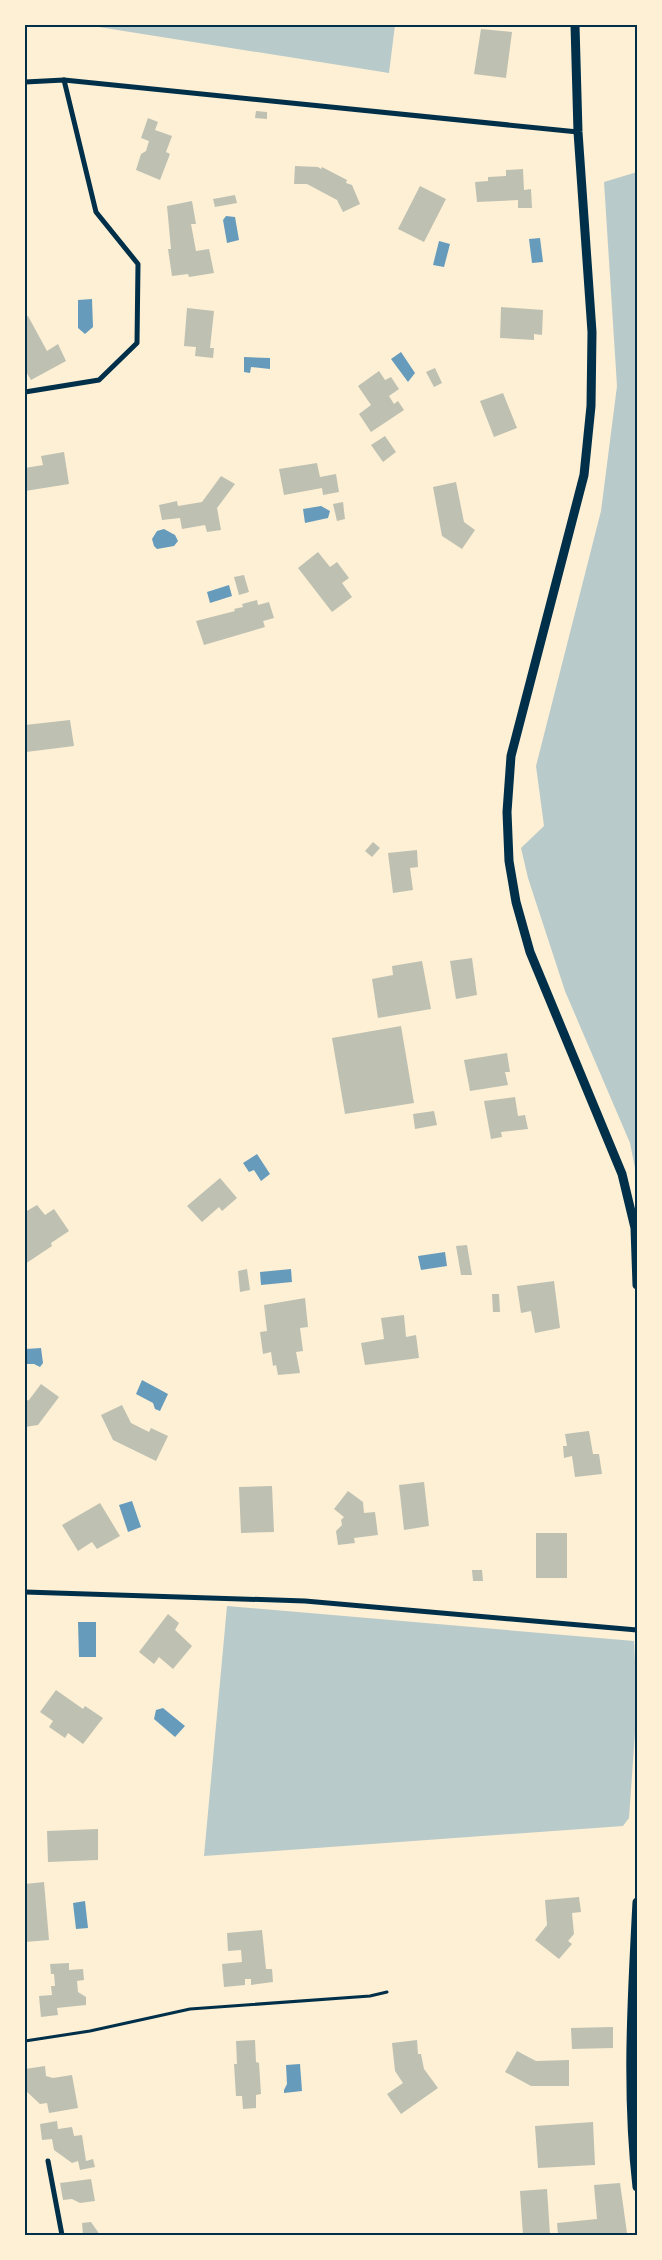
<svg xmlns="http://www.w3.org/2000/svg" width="662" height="2260" font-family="Arial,sans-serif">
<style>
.green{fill:#b9caca}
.water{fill:#669bbc}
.building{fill:#bec0b2}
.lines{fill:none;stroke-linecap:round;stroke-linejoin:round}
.path{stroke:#003049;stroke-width:3}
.minor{stroke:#003049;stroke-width:5}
.tertiary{stroke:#003049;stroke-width:9}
.neatline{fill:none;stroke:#003049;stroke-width:2}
</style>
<rect width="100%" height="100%" fill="#fdf0d5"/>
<g class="green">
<path d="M86,25H395L389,73Z"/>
<path d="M637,172V1178L630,1143L565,991L528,878L521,848L544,826L536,766L601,511L617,386L604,182Z"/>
<path d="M227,1606L634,1641L637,1704L629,1818L623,1826L204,1856Z"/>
</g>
<g class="water">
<path d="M226,216L235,217L239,240L227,243L223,220Z"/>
<path d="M540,238L543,262L532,263L529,239Z"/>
<path d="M439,241L450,244L444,267L433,265Z"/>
<path d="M92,299L93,327L85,334L78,328V300Z"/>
<path d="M401,352L415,373L408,382L391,359Z"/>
<path d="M244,357L270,358V369L251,367L250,373L244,372Z"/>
<path d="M321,506L330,511L328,518L305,523L303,509Z"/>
<path d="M164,529L175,535L178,541L174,546L157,549L154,546L152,539L157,531Z"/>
<path d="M229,585L232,596L210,603L207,592Z"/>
<path d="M257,1154L270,1174L261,1181L254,1170L249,1172L243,1163Z"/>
<path d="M445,1252L447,1266L421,1270L418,1256Z"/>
<path d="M291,1269L292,1282L261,1285L260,1272Z"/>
<path d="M41,1348L43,1363L40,1367L34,1364H25V1349Z"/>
<path d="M142,1380L168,1394L160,1411L155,1409L153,1403L136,1394Z"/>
<path d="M132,1501L141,1527L128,1532L119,1505Z"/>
<path d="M78,1622H96V1657H79Z"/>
<path d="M163,1708L185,1726L175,1737L154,1719L156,1710Z"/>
<path d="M85,1901L88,1928L76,1929L73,1903Z"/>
<path d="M300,2064L302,2091L284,2093V2090L287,2084L286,2065Z"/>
</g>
<g class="building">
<path d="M481,29L512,32L506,78L474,74Z"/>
<path d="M256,111L267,112V119L255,118Z"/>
<path d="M148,118L158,122L155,130L172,136L166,152L170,154L160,180L136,170L141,154L146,151L149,141L141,138Z"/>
<path d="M295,166L318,167L321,169L322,167L347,180L346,183L352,185L360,204L343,212L337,200L307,184H294Z"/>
<path d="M523,169L524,190L531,189L532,208H518V200L477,202L475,182L488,181V177L506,176V170Z"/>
<path d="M420,186L446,199L424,242L398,229Z"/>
<path d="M235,195L237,203L215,207L213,199Z"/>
<path d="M192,201L196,224H191L196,251L209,249L214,273L189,277L188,274L172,276L168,249H171L167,206Z"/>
<path d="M501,307L543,310L542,335L534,334V340L500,338Z"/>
<path d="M187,308L214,311L210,348H214L213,358L195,356L196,347L184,346Z"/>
<path d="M28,316L47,351L58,344L66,361L31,380L25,370V317Z"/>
<path d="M435,368L442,383L434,387L426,372Z"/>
<path d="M379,371L385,380L391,377L399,389L389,396L394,404L398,401L404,410L371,432L359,414L371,405L358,386Z"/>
<path d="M503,393L517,428L494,437L480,401Z"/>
<path d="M385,436L396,452L383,462L371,445Z"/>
<path d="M64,452L69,484L25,491V468L43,465L41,456Z"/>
<path d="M317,463L320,477L336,474L339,492L323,495L322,488L284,495L279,469Z"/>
<path d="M221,476L235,484L217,508L221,530L207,532L205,525L182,529L180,518L162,520L159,505L177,501L178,506L202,502Z"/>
<path d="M456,482L464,522L475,530L462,549L442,536L433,487Z"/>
<path d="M343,502L345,519L337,521L333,504Z"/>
<path d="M318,552L330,567L337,562L349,578L342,583L352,597L332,612L298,568Z"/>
<path d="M244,575L249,592L239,595L234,577Z"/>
<path d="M257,600L258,605L269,602L274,618L263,621L265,627L204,645L196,621L235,611L234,609L243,607L242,604Z"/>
<path d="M70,720L74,746L26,752L25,725Z"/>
<path d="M373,842L380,848L372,857L365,851Z"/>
<path d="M417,850L418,867L410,868L413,890L393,893L388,853Z"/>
<path d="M472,958L477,995L456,999L450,961Z"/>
<path d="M422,961L431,1009L378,1018L372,979L393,975L392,966Z"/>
<path d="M401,1026L414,1103L345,1114L332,1038Z"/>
<path d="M507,1053L510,1072H505L508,1085L470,1091L464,1060Z"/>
<path d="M515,1097L518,1116L525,1115L528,1129L501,1132L502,1137L491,1139L484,1101Z"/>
<path d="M434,1111L437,1125L415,1129L413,1114Z"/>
<path d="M220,1178L237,1198L222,1211L219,1207L202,1222L187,1206Z"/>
<path d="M37,1205L45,1215L54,1209L69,1231L51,1243L52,1246L25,1264V1212Z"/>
<path d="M467,1245L472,1275H461L456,1246Z"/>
<path d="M247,1269L250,1290L240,1292L238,1271Z"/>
<path d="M554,1281L560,1328L535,1333L531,1311L521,1313L517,1286Z"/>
<path d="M492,1294H499L500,1312H493Z"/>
<path d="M305,1298L308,1327L300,1328L303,1351L296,1352L300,1373L278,1375L276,1365L273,1366L271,1352L263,1354L260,1332L267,1331L264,1305Z"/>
<path d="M404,1315L406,1337L416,1335L419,1358L365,1365L361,1343L384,1339L381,1318Z"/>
<path d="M41,1384L59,1397L38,1425L25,1427V1401L29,1400Z"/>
<path d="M122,1405L131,1423L149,1432L151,1428L168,1436L156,1461L113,1440L101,1415Z"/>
<path d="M589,1431L593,1454H599L602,1474L575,1477L572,1456L564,1458L563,1446H567L565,1434Z"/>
<path d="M424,1482L429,1526L404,1530L399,1485Z"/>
<path d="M272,1486L274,1532L241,1533L239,1487Z"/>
<path d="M348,1491L363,1502L364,1513L375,1512L378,1535L354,1538L355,1543L338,1545L336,1531L342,1525L341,1520L344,1517L334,1509Z"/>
<path d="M100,1503L120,1536L97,1549L92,1542L78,1551L62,1525Z"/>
<rect x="536" y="1533" width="31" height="45"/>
<path d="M472,1570H482L483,1581H473Z"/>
<path d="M168,1614L179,1623L175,1630L192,1646L173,1669L159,1657L154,1664L139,1652Z"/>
<path d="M56,1690L83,1709L85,1706L103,1718L83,1744L68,1733L65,1738L49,1727L53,1721L40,1712Z"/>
<path d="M98,1829V1860L48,1862L47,1831Z"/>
<path d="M44,1882L49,1940L25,1942V1884Z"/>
<path d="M579,1897L581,1912L572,1913L574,1934L568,1941L572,1944L559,1959L535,1940L547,1925L545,1900Z"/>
<path d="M262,1930L266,1969H272L273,1982L251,1985V1979H245V1985L224,1987L222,1964L242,1962L241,1950L228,1951L227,1933Z"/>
<path d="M69,1963V1970L83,1969L84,1980L77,1981L78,1992L86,1997V2005L57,2008L58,2015L41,2017L39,1996L52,1995L51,1986H55L54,1974H51L50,1964Z"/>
<path d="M613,2027V2048L572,2049L571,2028Z"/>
<path d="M255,2040L256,2062L259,2063L261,2094L256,2095V2108L243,2109L242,2096H236L234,2064H237L236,2041Z"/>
<path d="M417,2040L418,2054H421L424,2069L438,2088L401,2114L387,2094L403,2083L395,2071L392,2043Z"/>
<path d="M517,2051L536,2061L569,2060V2086H531L505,2072Z"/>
<path d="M45,2066L46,2076L53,2078L72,2075L78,2108L49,2113L47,2103L40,2104L25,2090V2069Z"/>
<path d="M57,2121L58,2129L72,2127L74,2136L82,2135L86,2161L93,2159L95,2167L80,2170L78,2161L72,2163L54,2150L52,2139L42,2140L40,2124Z"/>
<path d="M593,2122L595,2165L538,2168L535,2126Z"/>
<path d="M91,2179L95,2201L80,2203L72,2199L63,2200L60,2183Z"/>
<path d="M620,2183L627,2233L558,2235L557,2223L597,2219L594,2185Z"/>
<path d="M547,2189L550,2235H523L520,2191Z"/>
<path d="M91,2222L100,2235H83L82,2223Z"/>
</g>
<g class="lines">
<path class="path" d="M25,2041L90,2031L190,2009L370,1996L387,1992"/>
<g class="minor">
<path d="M25,82L64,80L578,132"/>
<path d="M25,392L99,380L137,343L138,264L96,212L64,80"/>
<path d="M25,1592L305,1601L637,1630"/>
<path d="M48,2161L62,2235"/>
</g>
<g class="tertiary">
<path d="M575,25L578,132L592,332L591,406L584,475L511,756L507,812L509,861L516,902L530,952L622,1174L635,1228L637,1285"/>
<path d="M637,1902C632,1997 626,2092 637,2187"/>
</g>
</g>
<rect width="662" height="2260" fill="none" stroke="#fdf0d5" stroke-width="52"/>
<rect x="26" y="26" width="610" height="2208" class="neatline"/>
</svg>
